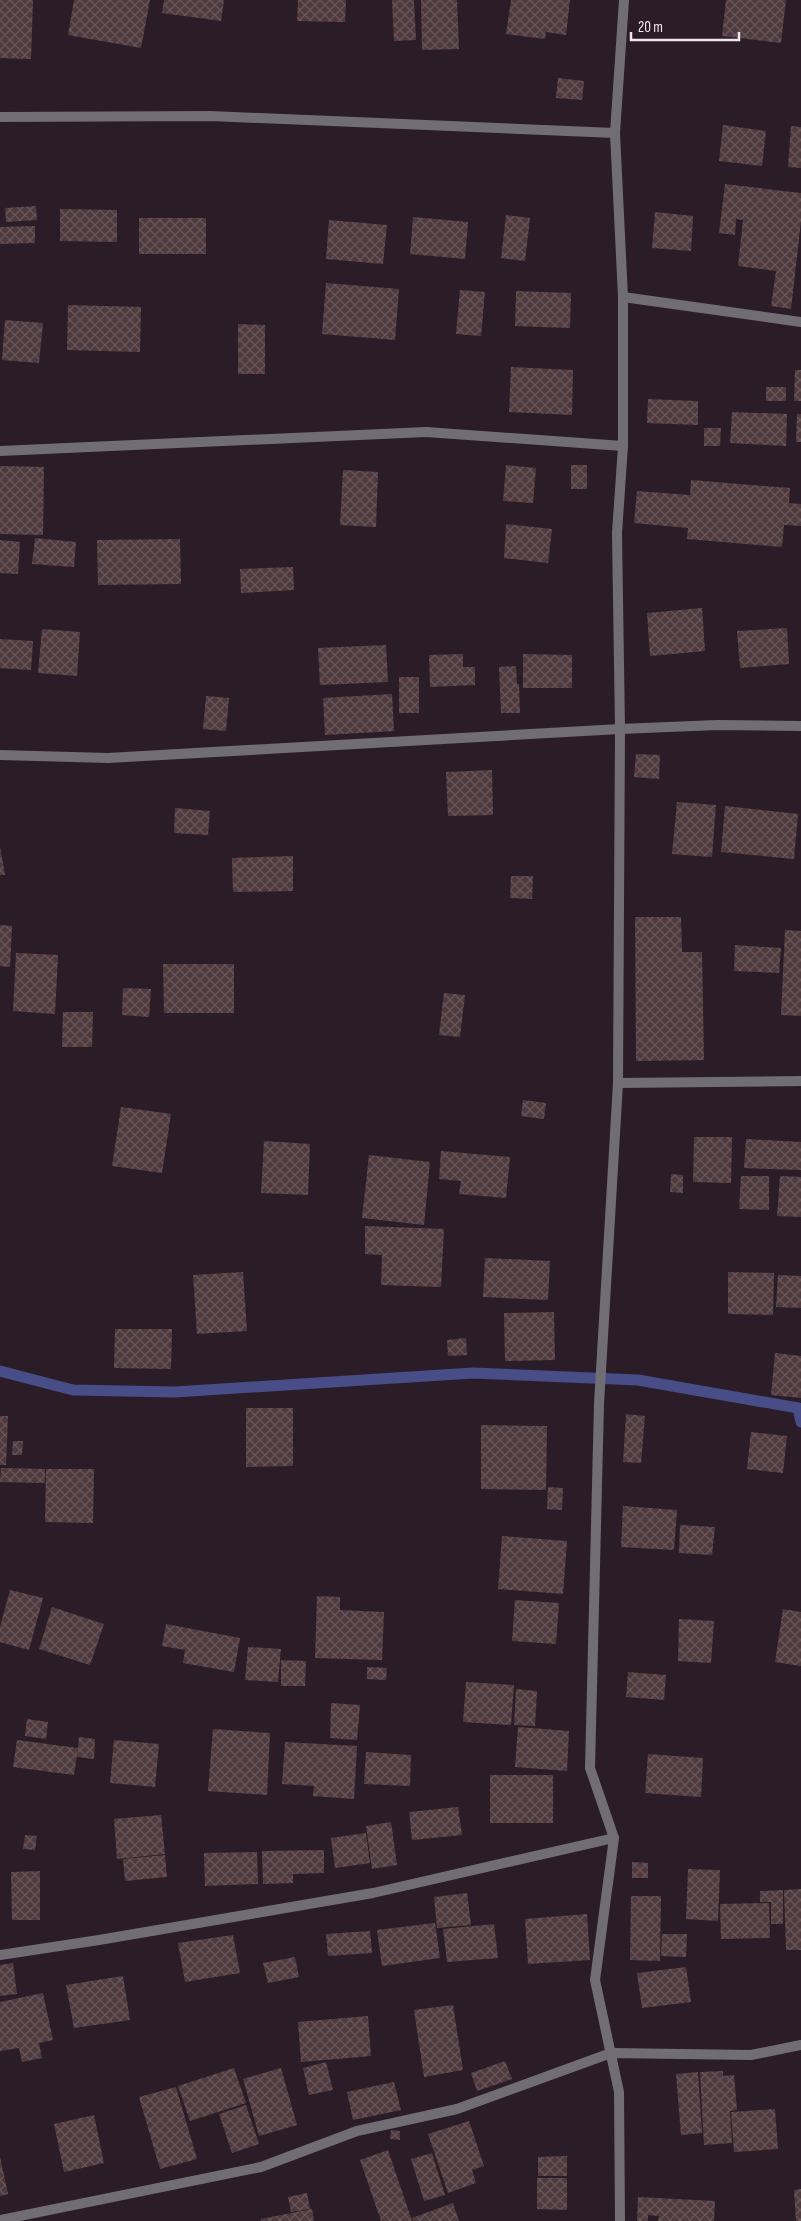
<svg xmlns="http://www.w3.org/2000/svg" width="801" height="2221" font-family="'Sofia Sans Condensed',sans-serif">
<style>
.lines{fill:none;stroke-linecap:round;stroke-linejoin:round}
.stream{stroke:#484d88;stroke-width:11}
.building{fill:url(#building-cross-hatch)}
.street{stroke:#716d75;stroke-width:10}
</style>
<defs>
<pattern id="building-cross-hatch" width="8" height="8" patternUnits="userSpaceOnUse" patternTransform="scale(1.25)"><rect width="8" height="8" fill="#4f3a3e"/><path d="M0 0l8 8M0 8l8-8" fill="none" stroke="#69565a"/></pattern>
</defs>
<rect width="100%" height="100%" fill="#2b1d28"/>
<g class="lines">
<path class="stream" d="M0,1371L73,1390L175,1392L473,1373L638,1380L798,1408L801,1422"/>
</g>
<g class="building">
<path d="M0,0H33L31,59L0,58Z"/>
<path d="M74,0H150L141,48L68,35Z"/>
<path d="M164,0H224L221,21L162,13Z"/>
<path d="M298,0H346L345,22L297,21Z"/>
<path d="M392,0H414L416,40L394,41Z"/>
<path d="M421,0H457L459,49L422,50Z"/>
<path d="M511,0H570L566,35L546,32L545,39L506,34Z"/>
<path d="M726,0H786L781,43L722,36Z"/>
<path d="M558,78L584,81L582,100L556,98Z"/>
<path d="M723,125L766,131L762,166L719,161Z"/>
<path d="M791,126L801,127V168L788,167Z"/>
<path d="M725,184L801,193V221L791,309L771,306L776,271L738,266L743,220L736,219L735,235L719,233Z"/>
<path d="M36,206L37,220L6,222L5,208Z"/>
<path d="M60,209L117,210V242L60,241Z"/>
<path d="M655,212L693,216L691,251L652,248Z"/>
<path d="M506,215L530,218L525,261L501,258Z"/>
<path d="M413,217L468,222L465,259L410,254Z"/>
<rect x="139" y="218" width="67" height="36"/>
<path d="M329,220L387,225L383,264L326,259Z"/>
<path d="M35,226V243L0,244V227Z"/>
<path d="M326,283L399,289L395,340L322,334Z"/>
<path d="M460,290L485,292L481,336L456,334Z"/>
<path d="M516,291L571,293L570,328L515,326Z"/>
<path d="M68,305L141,307L140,352L67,350Z"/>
<path d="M5,320L43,323L39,363L2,360Z"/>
<path d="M238,324L265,325V374H238Z"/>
<path d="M511,367L573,370L572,415L509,412Z"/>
<path d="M795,370H801V401H794Z"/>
<rect x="766" y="387" width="20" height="14"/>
<path d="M648,399L698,401V425L647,423Z"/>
<path d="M732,412L787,414L786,446L730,443Z"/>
<path d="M797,414H801V442H796Z"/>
<path d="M704,428H721L720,446H704Z"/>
<path d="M506,465L536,468L533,503L503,501Z"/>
<rect x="571" y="465" width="16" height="24"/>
<path d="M0,466L44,467L43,535L0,534Z"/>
<path d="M343,470L378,472L376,527L340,525Z"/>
<path d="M691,480L790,488L789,503L801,504V526L784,525L782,547L687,539L688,528L634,523L637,491L690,495Z"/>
<path d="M506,524L552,529L548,563L504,558Z"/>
<path d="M35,538L76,542L74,567L32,564Z"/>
<path d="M180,539L181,584L98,585L97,540Z"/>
<path d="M0,540L20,542L18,574L0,573Z"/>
<path d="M293,567L294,590L241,593L240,569Z"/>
<path d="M702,608L705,651L650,656L647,613Z"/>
<path d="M787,628L789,664L740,668L737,631Z"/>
<path d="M42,629L80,632L77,676L38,673Z"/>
<path d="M0,639L33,641L31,670L0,668Z"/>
<path d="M386,645L388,682L320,685L318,648Z"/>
<path d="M463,654V667H475V685L430,687L429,655Z"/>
<path d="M523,654L572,655V688H523Z"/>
<path d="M516,666L517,684H519L520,713H501L499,667Z"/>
<rect x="399" y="677" width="20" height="36"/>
<path d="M392,694L394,731L325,735L323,698Z"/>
<path d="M206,696L229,698L226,731L203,729Z"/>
<path d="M636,754L660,755L659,779L634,777Z"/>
<path d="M492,770L493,815L448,816L446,772Z"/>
<path d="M677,802L716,805L712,857L672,854Z"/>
<path d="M725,806L798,814L794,859L721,852Z"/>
<path d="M175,808L210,811L208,835L174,833Z"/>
<path d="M0,847L5,875H0Z"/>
<path d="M293,856V891L233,892L232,858Z"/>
<path d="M511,876H533L532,899L510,898Z"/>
<path d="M635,917H681L682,952H702L704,1060L636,1061Z"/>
<path d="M0,925L12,926L10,967L0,966Z"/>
<path d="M785,930L801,931V1016L781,1015Z"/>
<path d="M735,945L781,948L779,973L734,971Z"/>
<path d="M16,953L58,955L55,1014L13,1011Z"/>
<path d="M163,964H234V1013H164Z"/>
<path d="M123,988L151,989L149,1017L122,1015Z"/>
<path d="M444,993L465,995L460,1037L439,1035Z"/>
<path d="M63,1012H93L92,1047H62Z"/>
<path d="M523,1100L546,1103L544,1119L521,1116Z"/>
<path d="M121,1107L171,1114L162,1173L112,1166Z"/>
<path d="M694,1137H732L731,1183L693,1182Z"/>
<path d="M746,1139L801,1142V1170L744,1168Z"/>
<path d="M264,1141L310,1144L308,1195L261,1193Z"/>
<path d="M441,1151L510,1157L506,1198L459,1194L461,1181L439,1179Z"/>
<path d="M369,1155L430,1162L424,1225L362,1218Z"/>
<path d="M671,1174L683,1175V1193L670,1192Z"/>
<path d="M741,1176H769V1210L739,1209Z"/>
<path d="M780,1176L801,1177V1217L777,1216Z"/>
<path d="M365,1226L444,1229L441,1287L381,1285L382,1255L365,1254Z"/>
<path d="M485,1258L550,1261L548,1300L483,1297Z"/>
<path d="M243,1272L247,1331L197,1334L193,1275Z"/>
<path d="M728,1272L774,1273L773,1315L728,1314Z"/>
<path d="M778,1275L801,1276V1308L776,1307Z"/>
<path d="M554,1312L555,1360L505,1361L504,1313Z"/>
<path d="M115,1329H172L171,1369L114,1368Z"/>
<path d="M466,1338L467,1355L448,1356L447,1340Z"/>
<path d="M775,1353L801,1356V1398L771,1395Z"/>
<path d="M246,1408H293V1466L246,1467Z"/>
<path d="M626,1414L645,1416L641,1463L623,1462Z"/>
<path d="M0,1416H8L6,1465H0Z"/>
<path d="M481,1425L547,1426L546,1490L481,1489Z"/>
<path d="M751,1432L787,1436L783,1473L747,1469Z"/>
<path d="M13,1441H23L22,1455H12Z"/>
<path d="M1,1468L45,1469V1483L0,1482Z"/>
<path d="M46,1469H94L93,1523L45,1522Z"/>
<path d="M548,1487L563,1488L562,1510L547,1509Z"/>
<path d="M623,1506L677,1510L674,1550L621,1547Z"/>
<path d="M680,1525L715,1527L712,1555L679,1553Z"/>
<path d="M502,1536L567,1541L563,1594L498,1589Z"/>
<path d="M10,1590L43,1598L29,1650L0,1642V1627Z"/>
<path d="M317,1596L340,1597V1610L384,1612L382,1660L315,1658Z"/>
<path d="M515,1600L559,1603L556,1644L512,1641Z"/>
<path d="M52,1607L104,1624L90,1665L39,1649Z"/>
<path d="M783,1609L801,1612V1666L775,1662Z"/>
<path d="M679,1619L714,1621L711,1663L678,1661Z"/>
<path d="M166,1624L240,1638L234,1672L183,1663L185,1650L162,1646Z"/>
<path d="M248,1647L281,1649L278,1682L245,1680Z"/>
<path d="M281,1660L306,1661L305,1686H281Z"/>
<path d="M367,1667L387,1668L386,1680L367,1679Z"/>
<path d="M628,1672L666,1675L664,1700L626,1697Z"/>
<path d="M466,1682L514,1685L511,1725L463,1722Z"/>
<path d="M516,1689L537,1691L535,1726L514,1725Z"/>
<path d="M331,1703L360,1705L357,1740L330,1738Z"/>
<path d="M27,1719L48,1722L46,1739L25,1736Z"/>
<path d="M518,1727L569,1731L567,1771L515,1767Z"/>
<path d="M213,1729L270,1733L267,1795L208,1791Z"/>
<path d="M79,1737L95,1739L94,1759L77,1757Z"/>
<path d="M17,1740L78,1748L74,1775L13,1767Z"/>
<path d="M114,1740L159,1744L155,1787L110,1783Z"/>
<path d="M285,1742L357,1746L354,1799L313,1796L314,1786L282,1784Z"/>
<path d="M366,1752L411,1755L410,1786L364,1784Z"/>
<path d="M648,1754L703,1758L701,1797L645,1793Z"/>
<rect x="490" y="1775" width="63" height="48"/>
<path d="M458,1807L462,1835L412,1840L409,1812Z"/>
<path d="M161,1815L165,1854L117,1859L114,1819Z"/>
<path d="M391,1822L397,1865L372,1869L366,1826Z"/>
<path d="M366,1833L370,1863L335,1868L331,1838Z"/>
<path d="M25,1835L37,1836L35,1850L23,1849Z"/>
<path d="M324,1850V1873L293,1874V1883L263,1884L262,1851Z"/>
<path d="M257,1852L258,1884L205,1886L204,1853Z"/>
<path d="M165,1855L167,1877L125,1881L123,1859Z"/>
<path d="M632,1862L648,1863V1878H632Z"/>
<path d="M688,1869L720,1870L718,1921L686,1919Z"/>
<path d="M40,1871V1920H12L11,1872Z"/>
<path d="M801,1889V1950H786L784,1890Z"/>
<path d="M783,1890V1924H771V1902H760V1891Z"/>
<path d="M467,1893L471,1925L437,1928L434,1897Z"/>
<path d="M631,1896H661L660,1961L630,1960Z"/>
<path d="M769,1903L770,1938L721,1939L720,1904Z"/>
<path d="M587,1914L590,1960L528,1964L525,1919Z"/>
<path d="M435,1923L440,1958L382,1966L377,1930Z"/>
<path d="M494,1924L498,1958L447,1962L443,1929Z"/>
<path d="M370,1931L372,1953L328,1956L326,1934Z"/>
<path d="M662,1934H687L686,1957L661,1956Z"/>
<path d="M233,1935L240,1973L185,1982L178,1943Z"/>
<path d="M295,1957L299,1977L268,1983L263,1963Z"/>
<path d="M13,1963L17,1994L0,1996V1965Z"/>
<path d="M686,1967L691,2002L642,2008L637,1973Z"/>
<path d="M123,1976L130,2020L74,2028L66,1985Z"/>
<path d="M43,1993L53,2040L39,2043L42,2058L22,2062L19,2048L0,2051V2002Z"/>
<path d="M453,2005L463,2070L424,2077L414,2010Z"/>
<path d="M368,2016L371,2056L301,2062L298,2022Z"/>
<path d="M505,2061L512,2079L477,2091L471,2073Z"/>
<path d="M326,2062L333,2090L309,2095L303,2068Z"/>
<path d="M234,2068L246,2103L190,2121L178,2086Z"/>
<path d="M281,2068L297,2125L259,2136L243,2079Z"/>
<path d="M723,2071V2076L734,2075L737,2110L730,2111L732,2143L704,2145L700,2072Z"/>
<path d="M698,2072L702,2133L681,2135L676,2074Z"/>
<path d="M394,2082L401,2110L353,2120L347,2092Z"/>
<path d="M176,2087L197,2159L160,2169L139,2097Z"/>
<path d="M246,2105L259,2144L232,2153L219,2114Z"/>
<path d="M775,2109L778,2149L734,2152L731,2112Z"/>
<path d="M94,2115L104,2163L64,2172L54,2124Z"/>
<path d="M469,2121L484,2166L472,2170L476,2183L448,2193L428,2134Z"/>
<path d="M391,2130L400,2131V2140L390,2139Z"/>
<path d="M388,2150L412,2221H381L360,2160Z"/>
<path d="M432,2153L445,2195L424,2201L411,2159Z"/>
<path d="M567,2156V2176H538V2157Z"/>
<path d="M0,2157L8,2194L0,2196Z"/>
<path d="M537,2178H567V2210L537,2209Z"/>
<path d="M801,2189V2221H796L794,2190Z"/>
<path d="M307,2193L310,2209L291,2212L288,2197Z"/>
<path d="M638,2197L715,2201L714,2221H658L659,2216L648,2215V2221H637Z"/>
<path d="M453,2203L459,2221H413L412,2218Z"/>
<path d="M312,2209L314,2221H261V2219Z"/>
</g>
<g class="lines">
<g class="street">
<path d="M0,117L210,116L615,133"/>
<path d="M623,297L801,322"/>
<path d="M0,451L426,432L623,446"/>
<path d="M0,755L108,758L620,729L717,725L801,726"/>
<path d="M618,1083L801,1081"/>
<path d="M0,1955L99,1940L373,1893L614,1838"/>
<path d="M0,2220L261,2167L357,2131L457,2109L611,2053L751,2055L801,2045"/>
<path d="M620,2221L619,2092L595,1980L614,1838L590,1768L599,1404L618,1083L620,729L617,533L623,446V297L615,133L624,0"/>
</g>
</g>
<path d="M631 32v8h108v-8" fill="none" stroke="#f1e6ee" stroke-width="2.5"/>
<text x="638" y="32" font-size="15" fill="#f1e6ee" stroke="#2b1d28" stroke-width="4" paint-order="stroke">20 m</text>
</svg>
